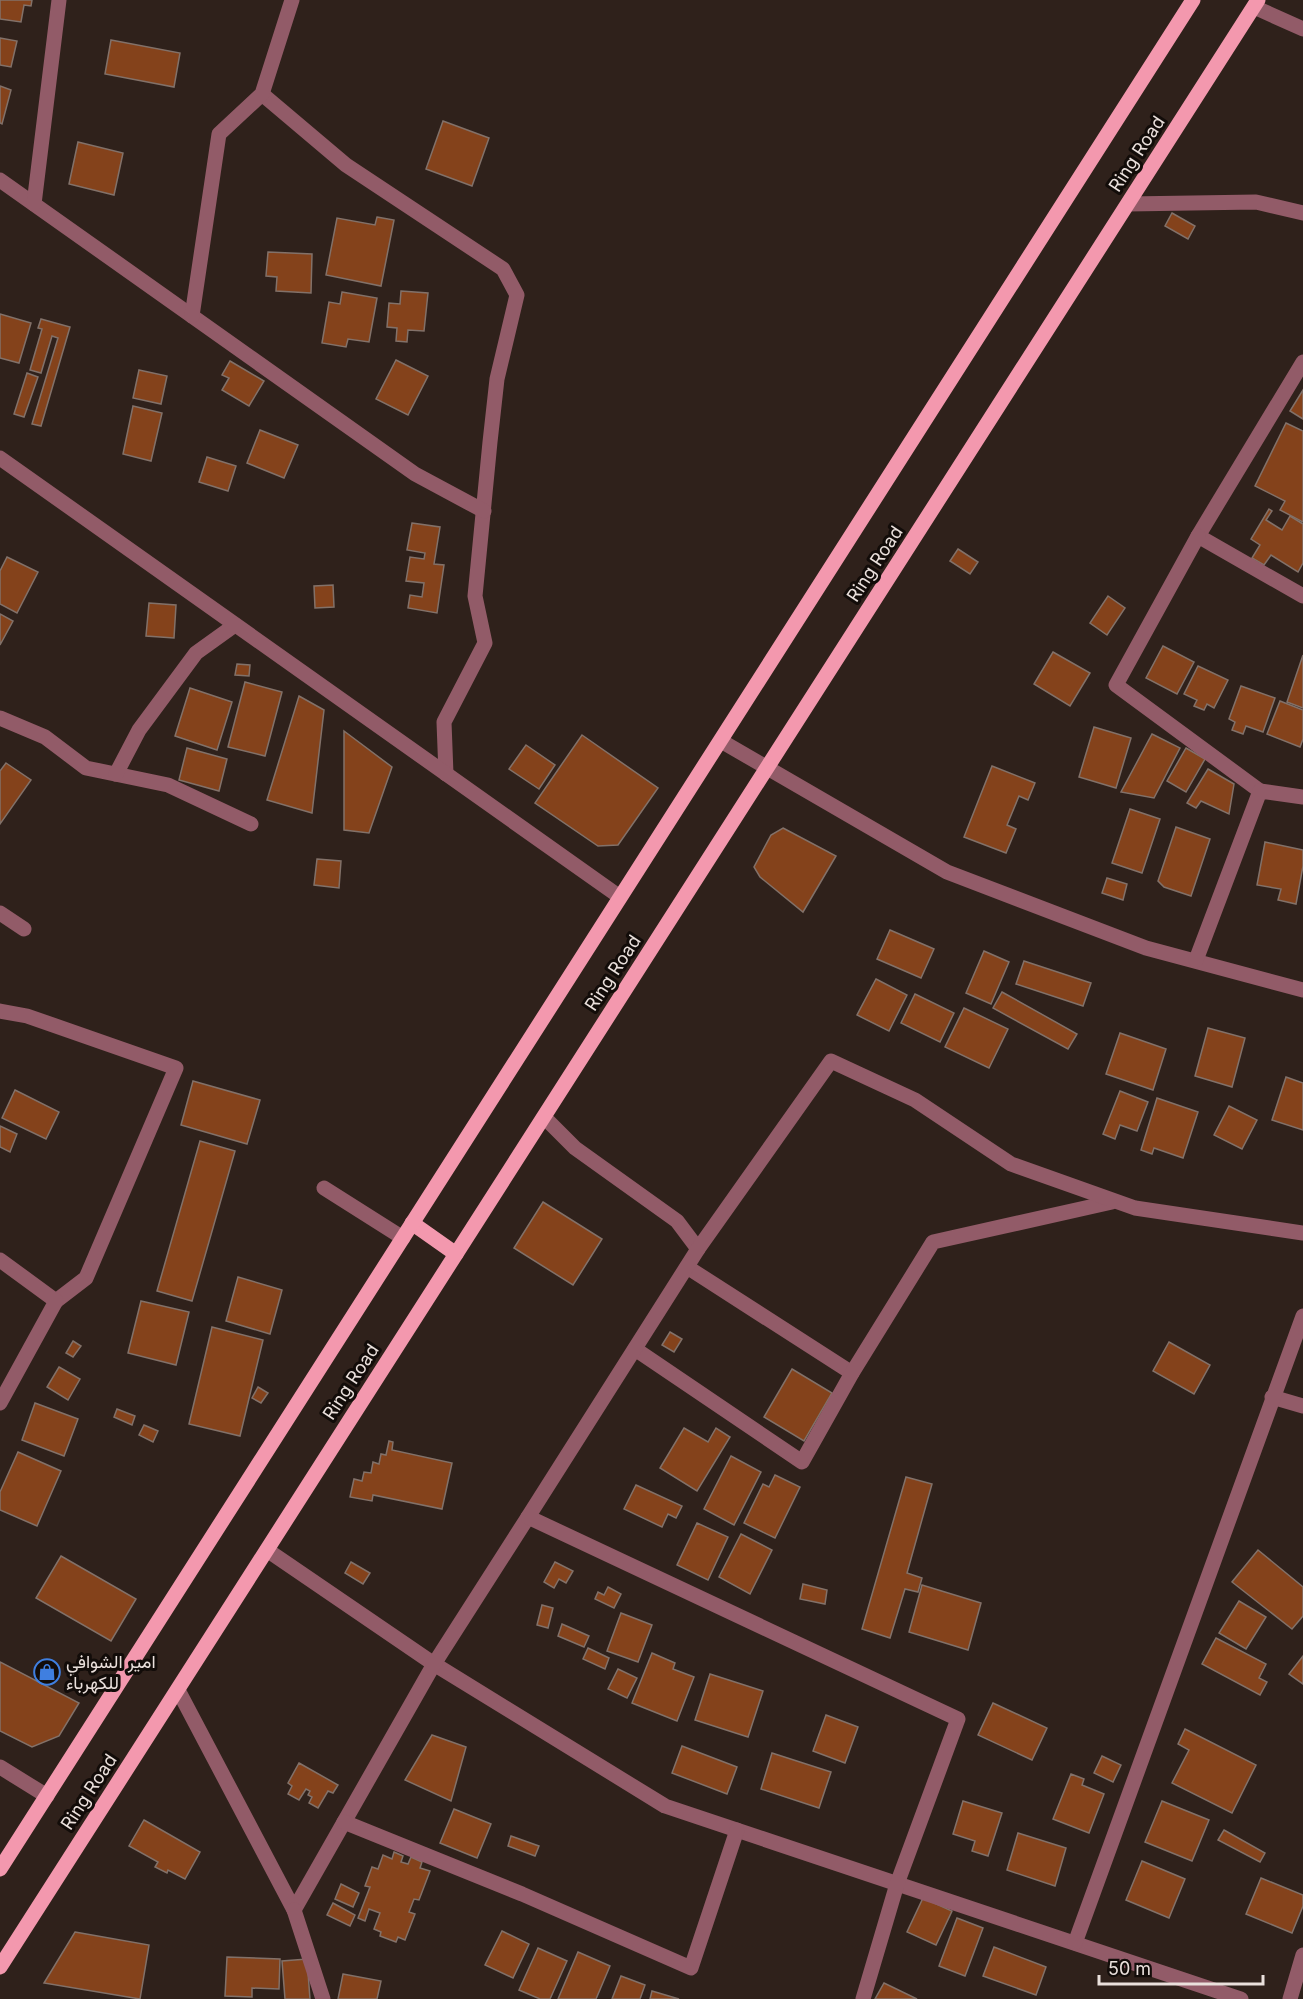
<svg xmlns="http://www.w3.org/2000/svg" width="1303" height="1999" font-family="Inter,Vazirmatn,sans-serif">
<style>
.building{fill:#84421b;stroke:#827169;stroke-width:1.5}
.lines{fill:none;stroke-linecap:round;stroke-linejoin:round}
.minor{stroke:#925b68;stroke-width:15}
.major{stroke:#f398ae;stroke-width:15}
.labels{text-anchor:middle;stroke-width:6;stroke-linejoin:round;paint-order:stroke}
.street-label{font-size:18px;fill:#eae0dc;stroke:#120c09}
.poi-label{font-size:18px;fill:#eae0dc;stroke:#120c09;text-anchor:start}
</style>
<rect width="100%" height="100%" fill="#2f211b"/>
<g class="building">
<path d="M0,0H32L31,6L24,5L21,22L0,19Z"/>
<path d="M0,38L17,41L11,67L0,65Z"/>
<path d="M111,40L180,53L174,87L105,74Z"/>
<path d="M0,86L11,90L2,124L0,123Z"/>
<path d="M443,121L489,138L472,186L426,169Z"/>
<path d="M78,142L123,153L114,195L69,184Z"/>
<path d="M1172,213L1195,226L1188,239L1165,226Z"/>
<path d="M377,217L394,220L381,286L326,275L337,218L375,225Z"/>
<path d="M268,252L312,254L311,293L276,291L277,277L266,276Z"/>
<path d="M401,291L428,293L424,331L408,330L407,342L396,341L397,328L387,327L389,303L400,304Z"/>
<path d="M342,292L377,298L369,342L348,339L346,347L322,343L329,302L340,304Z"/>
<path d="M0,314L31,323L19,363L0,358Z"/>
<path d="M41,319L70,327L41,426L32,424L58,338L52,336L41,373L30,370L42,329L38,328Z"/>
<path d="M396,360L428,376L408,415L376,399Z"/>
<path d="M230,361L264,381L249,406L222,390L229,378L222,375Z"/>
<path d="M139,370L167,376L161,404L133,398Z"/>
<path d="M27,373L38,377L24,417L14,414Z"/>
<path d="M1303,390V419L1290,411Z"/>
<path d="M133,406L162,413L151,461L123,454Z"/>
<path d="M1286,423L1303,431V522L1280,510L1285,501L1255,486Z"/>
<path d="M260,430L298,445L284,478L247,463Z"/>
<path d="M207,457L236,466L228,491L199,482Z"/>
<path d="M1269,509L1272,511L1266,520L1282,530L1290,516L1303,524V563L1298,572L1271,555L1264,565L1252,558L1260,545L1251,539Z"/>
<path d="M412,523L440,527L434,564L444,565L437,613L408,608L410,595L422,597L424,583L406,581L410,557L424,559L425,553L407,550Z"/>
<path d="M958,549L978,562L970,574L950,561Z"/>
<path d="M7,557L38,572L17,613L0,604V571Z"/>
<path d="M333,585L334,607L315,608L314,586Z"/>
<path d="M1108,596L1125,608L1107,635L1090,623Z"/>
<path d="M149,603L176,605L174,638L146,636Z"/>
<path d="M0,614L13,621L0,645Z"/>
<path d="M1163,646L1194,662L1177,694L1146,678Z"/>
<path d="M1053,652L1090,673L1070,706L1034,684Z"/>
<path d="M1303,655V708L1287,702Z"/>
<path d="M237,664L250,665L249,676L235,675Z"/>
<path d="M1198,666L1228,680L1214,708L1207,704L1204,710L1194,706L1197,700L1184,694Z"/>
<path d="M245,682L282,692L265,756L228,747Z"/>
<path d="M1241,686L1275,698L1263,732L1246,726L1243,734L1232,730L1235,722L1229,719Z"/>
<path d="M190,688L232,702L217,750L175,736Z"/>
<path d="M299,696L324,710L312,813L267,800Z"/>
<path d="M1280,701L1303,710V739L1300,747L1267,734Z"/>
<path d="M1094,727L1131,738L1116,788L1079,777Z"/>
<path d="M344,731L392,767L369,833L344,830Z"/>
<path d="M1152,734L1180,748L1154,798L1121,792Z"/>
<path d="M582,735L658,788L618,845L598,846L535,803Z"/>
<path d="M526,745L555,765L539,789L509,769Z"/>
<path d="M187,748L227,759L219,791L179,780Z"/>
<path d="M1186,748L1205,759L1186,792L1167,781Z"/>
<path d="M6,763L31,780L0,824V771Z"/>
<path d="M992,766L1035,783L1028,800L1019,796L1007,825L1016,829L1006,853L964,837Z"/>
<path d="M1208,769L1234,784L1229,814L1201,801L1196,808L1187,803Z"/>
<path d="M1130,809L1160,819L1142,873L1112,863Z"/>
<path d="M1176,827L1210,839L1191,896L1164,887L1158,881Z"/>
<path d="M783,828L836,856L803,912L760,877L754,867L771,835Z"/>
<path d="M1265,842L1303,850V866L1296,904L1278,900L1281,889L1257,885Z"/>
<path d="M317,859L341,861L339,888L314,885Z"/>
<path d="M1107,878L1127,884L1123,900L1102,893Z"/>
<path d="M890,930L934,949L921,978L877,959Z"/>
<path d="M984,951L1009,962L991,1004L966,993Z"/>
<path d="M1024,961L1091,983L1083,1006L1016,984Z"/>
<path d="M876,979L907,995L889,1031L857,1015Z"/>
<path d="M1002,992L1077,1034L1068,1049L993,1008Z"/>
<path d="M915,994L954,1013L940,1042L901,1023Z"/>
<path d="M964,1008L1008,1029L989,1068L945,1047Z"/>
<path d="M1208,1028L1245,1038L1232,1087L1195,1076Z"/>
<path d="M1120,1033L1166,1049L1153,1090L1106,1074Z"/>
<path d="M1286,1077L1303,1083V1130L1272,1120Z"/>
<path d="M193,1081L260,1100L247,1144L181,1125Z"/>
<path d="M15,1090L59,1112L46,1139L2,1118Z"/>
<path d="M1120,1091L1148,1102L1137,1131L1120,1125L1115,1139L1103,1134Z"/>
<path d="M1157,1098L1198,1112L1183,1158L1154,1148L1152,1154L1141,1150Z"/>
<path d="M1229,1106L1257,1120L1242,1149L1214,1135Z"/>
<path d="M0,1126L17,1134L10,1152L0,1147Z"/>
<path d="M200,1141L235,1151L192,1301L157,1291Z"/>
<path d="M543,1202L602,1239L573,1285L514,1248Z"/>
<path d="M238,1277L282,1290L270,1334L226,1321Z"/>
<path d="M141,1301L189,1312L176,1365L128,1353Z"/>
<path d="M212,1327L263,1340L240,1436L189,1424Z"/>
<path d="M670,1332L682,1339L674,1352L662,1345Z"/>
<path d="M73,1341L81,1346L73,1357L66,1353Z"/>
<path d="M1169,1342L1210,1365L1194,1394L1153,1371Z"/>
<path d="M59,1367L80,1379L68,1400L47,1387Z"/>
<path d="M792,1369L832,1393L804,1441L764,1417Z"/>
<path d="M258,1387L268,1393L261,1403L252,1398Z"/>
<path d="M35,1403L78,1419L64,1456L22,1440Z"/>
<path d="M117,1409L135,1416L132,1425L114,1417Z"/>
<path d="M144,1425L158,1431L153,1442L139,1435Z"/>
<path d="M684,1428L708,1442L716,1428L730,1437L697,1491L660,1468Z"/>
<path d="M389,1441L393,1442L392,1450L452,1463L442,1509L373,1495L372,1501L350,1497L354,1479L362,1481L364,1472L371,1473L373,1462L379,1464L381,1454L386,1455Z"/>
<path d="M18,1452L61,1471L37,1526L0,1510V1492Z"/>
<path d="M731,1456L761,1472L734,1525L704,1509Z"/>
<path d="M775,1475L800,1487L775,1538L744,1523L763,1484L769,1487Z"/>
<path d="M906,1477L932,1484L907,1573L922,1578L918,1592L905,1589L890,1638L862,1629Z"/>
<path d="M636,1485L682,1506L676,1518L668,1514L662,1527L624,1509Z"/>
<path d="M697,1523L728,1537L708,1580L677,1565Z"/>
<path d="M741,1534L772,1550L750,1594L719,1577Z"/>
<path d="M1258,1550L1303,1587V1616L1292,1629L1232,1582Z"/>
<path d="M61,1556L136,1599L111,1641L36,1598Z"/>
<path d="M351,1562L370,1573L363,1584L345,1573Z"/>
<path d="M555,1562L573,1571L566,1583L559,1579L554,1588L544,1582Z"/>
<path d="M803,1584L827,1590L825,1604L800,1599Z"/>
<path d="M922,1585L981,1603L968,1650L909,1632Z"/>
<path d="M608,1587L621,1594L614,1608L595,1599L598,1592L604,1595Z"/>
<path d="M1239,1601L1266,1617L1246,1649L1219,1633Z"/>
<path d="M542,1605L553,1608L548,1628L537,1625Z"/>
<path d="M621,1613L652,1625L638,1662L607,1651Z"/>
<path d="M562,1624L589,1636L584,1647L558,1636Z"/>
<path d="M1216,1638L1266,1664L1259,1678L1267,1682L1260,1695L1202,1664Z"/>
<path d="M588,1648L609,1658L605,1669L583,1659Z"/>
<path d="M652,1653L675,1663L673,1669L694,1677L677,1721L632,1703Z"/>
<path d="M1303,1656V1684L1289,1674Z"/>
<path d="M0,1662L79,1703L59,1736L32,1747L0,1731Z"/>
<path d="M618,1669L637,1678L627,1698L608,1689Z"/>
<path d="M710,1674L763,1691L748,1737L695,1720Z"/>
<path d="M993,1703L1047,1728L1032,1760L978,1735Z"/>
<path d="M826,1715L858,1727L845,1763L813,1751Z"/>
<path d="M1185,1729L1256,1765L1232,1813L1172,1783L1189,1750L1178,1744Z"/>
<path d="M432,1735L466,1747L451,1801L405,1780Z"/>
<path d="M682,1746L737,1767L727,1794L672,1773Z"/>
<path d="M772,1753L831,1772L819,1808L761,1789Z"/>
<path d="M1102,1756L1121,1765L1113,1782L1094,1773Z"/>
<path d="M299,1763L338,1785L333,1793L328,1791L318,1808L309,1803L312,1797L308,1795L310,1791L306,1789L299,1800L288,1794L292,1786L288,1783Z"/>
<path d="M1071,1774L1084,1779L1082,1785L1104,1794L1089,1833L1053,1819Z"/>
<path d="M963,1801L1002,1813L988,1856L972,1851L975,1841L953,1834Z"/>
<path d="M1162,1801L1209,1820L1192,1861L1145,1842Z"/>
<path d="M454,1809L491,1824L477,1858L440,1843Z"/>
<path d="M144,1820L200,1852L185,1879L168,1870L167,1873L155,1867L158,1862L129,1846Z"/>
<path d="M1224,1830L1265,1853L1260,1862L1218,1840Z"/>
<path d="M1018,1833L1066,1848L1055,1886L1007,1870Z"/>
<path d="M511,1836L539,1846L535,1856L508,1846Z"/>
<path d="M394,1852L403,1856L401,1862L408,1864L411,1857L422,1862L420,1868L430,1871L419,1900L414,1899L409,1912L415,1914L405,1940L398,1937L396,1942L380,1936L381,1932L374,1929L380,1913L369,1909L365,1921L358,1918L370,1887L365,1886L372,1867L378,1869L383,1855L392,1859Z"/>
<path d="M1142,1861L1185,1879L1169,1918L1126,1900Z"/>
<path d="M1261,1878L1303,1895V1906L1292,1933L1246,1914Z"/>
<path d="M341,1884L359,1893L353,1907L335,1899Z"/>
<path d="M923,1898L952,1911L936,1945L907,1932Z"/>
<path d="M333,1903L355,1915L350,1926L327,1915Z"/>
<path d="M957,1918L983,1928L965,1976L939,1966Z"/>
<path d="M502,1931L529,1944L513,1978L485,1965Z"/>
<path d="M75,1932L149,1945L140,1999L44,1983Z"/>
<path d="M994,1947L1046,1967L1036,1995L983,1976Z"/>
<path d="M538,1948L567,1961L550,1999H540L519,1990Z"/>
<path d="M578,1952L610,1966L596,1999H558Z"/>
<path d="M227,1957L280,1959L279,1989L252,1988V1997L225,1996Z"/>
<path d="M307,1959L310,1999H285L282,1961Z"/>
<path d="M343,1974L381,1981L377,1999H338Z"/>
<path d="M621,1976L645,1985L640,1999H612Z"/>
<path d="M884,1983L917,1999H875Z"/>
<path d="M652,1991L679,1999H650Z"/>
</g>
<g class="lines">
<g class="minor">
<path d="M1254,7L1303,29"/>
<path d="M262,94L346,165L503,269L517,295L497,379L490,442L475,596L485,643L444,722L446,774"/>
<path d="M0,180L415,474L484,511"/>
<path d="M34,204L59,0"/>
<path d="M1128,204L1256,202L1303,213"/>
<path d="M192,316L219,134L262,94L292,0"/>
<path d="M1303,362L1198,536L1303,596"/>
<path d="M0,458L620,897"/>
<path d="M1198,536L1116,685L1260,791"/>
<path d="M0,718L45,737L86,768L168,785L251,824"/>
<path d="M721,741L947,872L1146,948L1303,990"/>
<path d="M116,774L139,730L196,653L235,625"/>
<path d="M0,913L24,929"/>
<path d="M1196,960L1260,791L1303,797"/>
<path d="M0,1011L27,1016L176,1068L86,1278L56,1301"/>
<path d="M544,1117L575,1148L677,1221L698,1249"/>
<path d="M324,1188L403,1238"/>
<path d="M0,1260L56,1301L0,1403"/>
<path d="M687,1267L852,1373"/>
<path d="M635,1349L802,1462L852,1373L933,1242L1112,1202"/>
<path d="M1272,1397L1303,1406"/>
<path d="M267,1550L434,1664L665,1806L1241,1999"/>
<path d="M178,1690L294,1910L434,1664L528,1517"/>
<path d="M0,1767L47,1796"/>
<path d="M344,1822L522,1894L691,1968L737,1830"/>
<path d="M294,1910L323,1999"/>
<path d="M1075,1943L1303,1316"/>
<path d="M863,1999L897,1884L958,1719L528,1517L698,1249L831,1061L915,1100L1011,1164L1135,1208L1303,1233"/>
<path d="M1290,1999L1303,1955"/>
</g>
<g class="major">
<path d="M412,1223L456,1254"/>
<path d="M0,1869L1193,0"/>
<path d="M0,1967L1258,0"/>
</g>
</g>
<defs>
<g id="shop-ring" transform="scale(1.35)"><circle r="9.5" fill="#120c09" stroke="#3f7fe0" stroke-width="1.5"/><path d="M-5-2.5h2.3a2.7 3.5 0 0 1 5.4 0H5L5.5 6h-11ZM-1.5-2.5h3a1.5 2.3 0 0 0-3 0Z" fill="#3f7fe0"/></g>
</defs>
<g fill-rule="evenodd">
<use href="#shop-ring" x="47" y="1672"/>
</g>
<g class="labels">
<g class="street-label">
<text transform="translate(1137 154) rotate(-57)" y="6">Ring Road</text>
<text transform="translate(875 564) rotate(-57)" y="6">Ring Road</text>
<text transform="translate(613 973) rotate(-57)" y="6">Ring Road</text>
<text transform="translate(351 1382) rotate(-57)" y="6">Ring Road</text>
<text transform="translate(89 1792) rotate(-57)" y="6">Ring Road</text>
</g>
<g class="poi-label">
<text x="66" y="1668">امير الشوافي<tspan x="66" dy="21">للكهرباء</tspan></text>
</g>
</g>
<path d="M1099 1975v9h164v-9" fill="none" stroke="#eae0dc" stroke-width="3"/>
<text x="1108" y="1975" font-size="18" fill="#eae0dc" stroke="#120c09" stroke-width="4.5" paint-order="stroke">50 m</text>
</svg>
